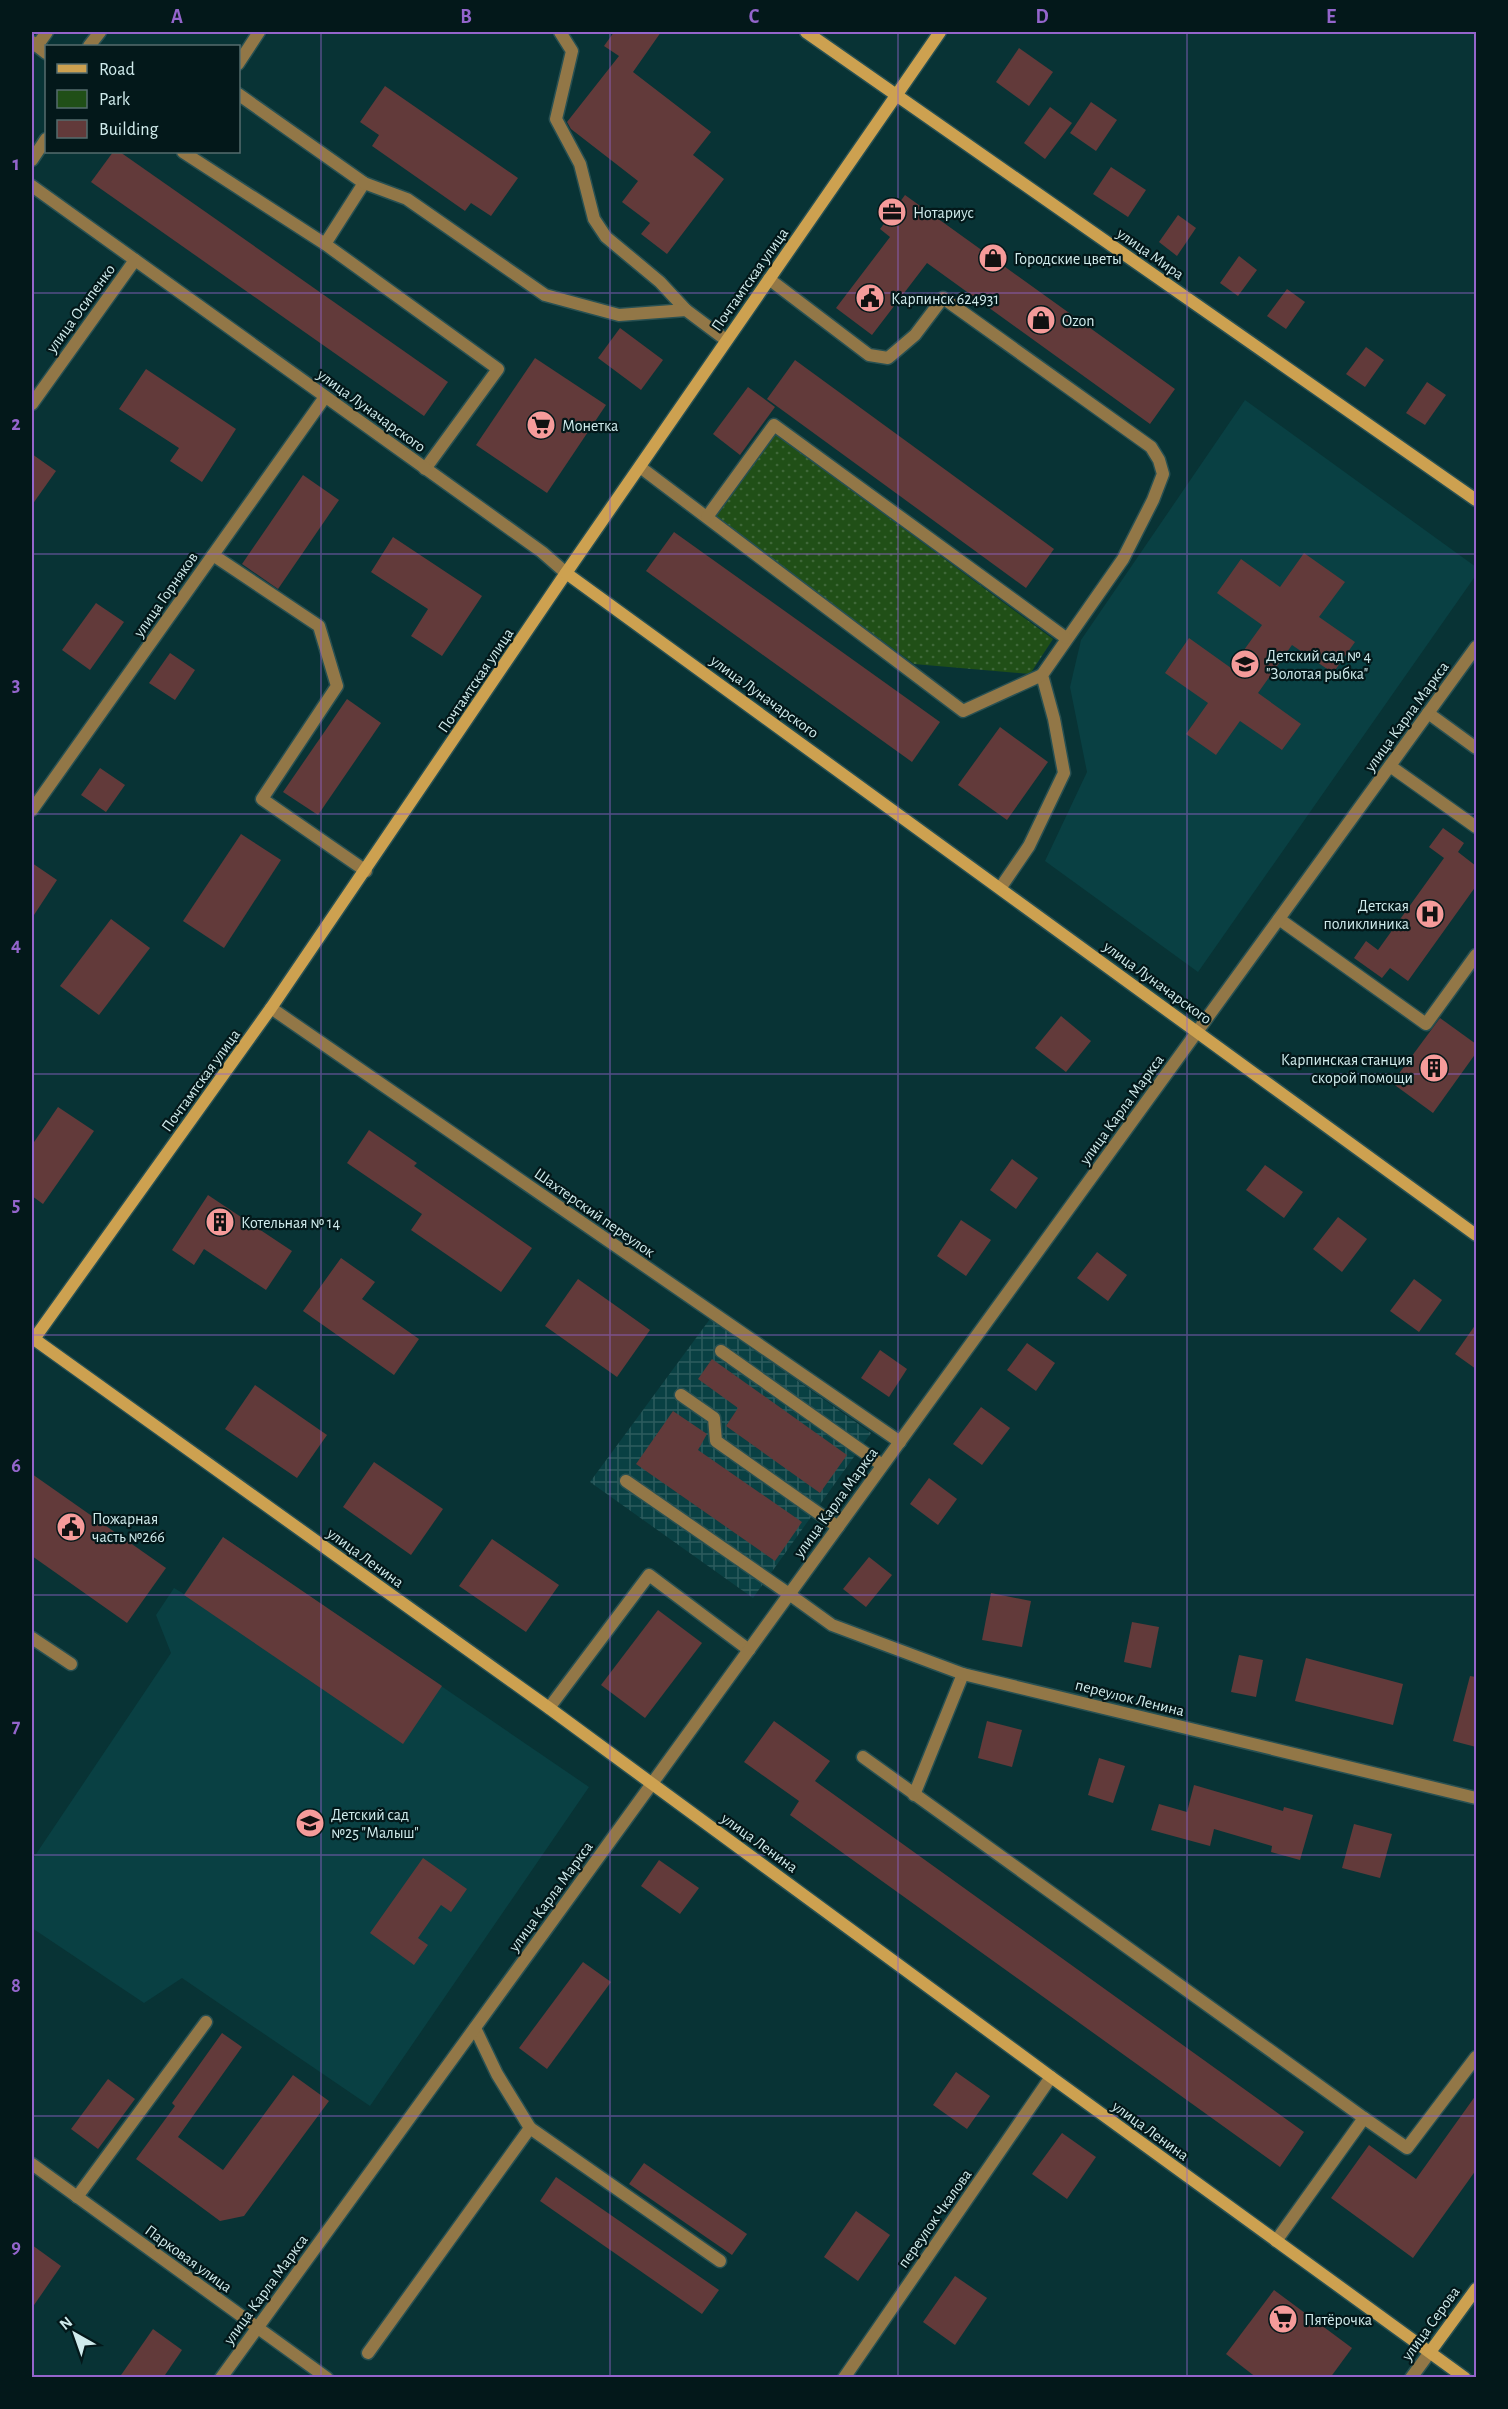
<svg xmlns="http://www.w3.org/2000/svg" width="1508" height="2409" font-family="'Alegreya Sans',sans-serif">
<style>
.built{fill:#094043}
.industrial{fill:url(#industrial-grid)}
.green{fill:url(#green-dots)}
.building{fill:#623a3a}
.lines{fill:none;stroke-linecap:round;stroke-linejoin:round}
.lane-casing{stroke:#285052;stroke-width:15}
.street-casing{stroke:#285052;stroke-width:15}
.secondary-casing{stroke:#285052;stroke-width:15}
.lane{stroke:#927747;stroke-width:12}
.street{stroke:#927747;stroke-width:12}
.secondary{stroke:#cda150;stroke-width:12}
.grid{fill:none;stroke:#9465cc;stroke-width:1.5;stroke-opacity:0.55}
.labels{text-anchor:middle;stroke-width:4.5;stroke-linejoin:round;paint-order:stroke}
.poi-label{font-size:16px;fill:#d0ebec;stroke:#03181a;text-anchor:start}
.street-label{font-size:16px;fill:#d0ebec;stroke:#03181a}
.neatline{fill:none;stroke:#9465cc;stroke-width:2}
.grid-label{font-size:20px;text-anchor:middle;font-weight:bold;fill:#9465cc}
</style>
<defs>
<pattern id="industrial-grid" width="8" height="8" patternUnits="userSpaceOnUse" patternTransform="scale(1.5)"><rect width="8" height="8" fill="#094043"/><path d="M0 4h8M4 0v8" fill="none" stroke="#2c5c5e"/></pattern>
<pattern id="green-dots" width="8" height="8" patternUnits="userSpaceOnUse" patternTransform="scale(1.5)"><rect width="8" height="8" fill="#204f17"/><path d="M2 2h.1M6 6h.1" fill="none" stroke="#3f6839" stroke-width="1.8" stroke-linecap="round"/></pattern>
</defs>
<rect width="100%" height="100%" fill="#083335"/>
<g class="built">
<path d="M1245,400L1476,567V575L1198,972L1045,861L1087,772L1070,687L1081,640Z"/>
<path d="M223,1537L589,1787L370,2106L182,1978L144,2003L32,1928V1860L171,1653L156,1615L174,1588L184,1594Z"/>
</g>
<path class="industrial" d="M710,1319L871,1433L753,1598L590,1482Z"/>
<path class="green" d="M774,433L1053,639L1030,674L914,664L713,516Z"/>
<g class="building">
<path d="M614,32H661L633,72L711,132L693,155L724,179L667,254L641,234L650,223L622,202L638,181L571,129L567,122L619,56L604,46Z"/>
<path d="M1019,48L1053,72L1029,106L996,82Z"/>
<path d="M385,86L518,178L491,216L471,203L465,211L372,146L379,135L360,122Z"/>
<path d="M1091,102L1117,120L1096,151L1070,133Z"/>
<path d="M1050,107L1072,123L1045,159L1024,143Z"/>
<path d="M113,152H120L448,382L424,416L91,182Z"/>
<path d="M1111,167L1146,190L1128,217L1093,194Z"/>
<path d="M905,195L1175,389L1150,424L927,263L872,335L836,308L890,237L880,229Z"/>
<path d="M1178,215L1196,228L1177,256L1159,242Z"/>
<path d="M1239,256L1257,270L1238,296L1220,283Z"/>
<path d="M1287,289L1305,302L1286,329L1267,316Z"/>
<path d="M620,328L663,360L641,390L598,358Z"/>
<path d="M1366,347L1384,360L1365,387L1346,374Z"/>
<path d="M535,358L606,405L547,493L476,445Z"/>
<path d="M795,360L1054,549L1026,588L767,399Z"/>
<path d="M146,369L236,429L202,482L170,461L179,448L119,409Z"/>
<path d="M1427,382L1446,395L1425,425L1406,413Z"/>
<path d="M748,387L775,407L740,455L713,434Z"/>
<path d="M32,454L56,471L32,505Z"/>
<path d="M303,475L339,500L278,589L242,564Z"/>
<path d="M674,532L940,722L912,762L646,571Z"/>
<path d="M393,537L482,596L442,656L411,636L428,609L371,572Z"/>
<path d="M1304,553L1345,582L1319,617L1355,642L1333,673L1292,645L1258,693L1301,724L1282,750L1240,721L1216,755L1186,734L1208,703L1165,673L1189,638L1231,668L1262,625L1217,593L1241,559L1280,587Z"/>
<path d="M96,603L124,622L90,670L62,650Z"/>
<path d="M170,653L195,670L175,700L149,683Z"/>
<path d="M347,699L381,723L318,815L283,792Z"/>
<path d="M1000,727L1048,762L1007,820L958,785Z"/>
<path d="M100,768L125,785L106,812L81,795Z"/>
<path d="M1443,828L1464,843L1458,852L1476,866V886L1408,981L1390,968L1382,978L1354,958L1366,941L1378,950L1444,858L1429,847Z"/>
<path d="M241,834L281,860L224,948L183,921Z"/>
<path d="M32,863L57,880L32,918Z"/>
<path d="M111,919L150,948L99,1015L60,986Z"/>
<path d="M1061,1016L1091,1041L1066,1072L1035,1048Z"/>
<path d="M1440,1018L1476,1044V1053L1433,1113L1392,1083Z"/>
<path d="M58,1107L94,1131L43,1204L32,1196V1145Z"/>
<path d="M369,1130L417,1163L414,1166L532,1248L501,1292L411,1230L422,1214L347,1163Z"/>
<path d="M1012,1159L1038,1178L1016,1209L990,1190Z"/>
<path d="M1265,1165L1303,1192L1284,1218L1246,1190Z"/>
<path d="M208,1195L292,1251L266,1290L204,1249L194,1265L172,1250Z"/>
<path d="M1338,1217L1367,1239L1342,1272L1313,1249Z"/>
<path d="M961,1220L991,1240L966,1276L937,1256Z"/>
<path d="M1097,1252L1127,1275L1108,1301L1077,1278Z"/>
<path d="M341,1258L375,1282L362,1299L419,1339L394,1375L303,1311Z"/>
<path d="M578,1279L650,1330L617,1377L545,1326Z"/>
<path d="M1414,1279L1442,1300L1419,1332L1390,1311Z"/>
<path d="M1476,1324V1369L1455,1354Z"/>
<path d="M1027,1343L1055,1363L1036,1391L1007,1370Z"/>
<path d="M880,1350L907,1369L889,1397L861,1378Z"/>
<path d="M712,1359L847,1455L820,1493L726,1426L738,1408L698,1379Z"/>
<path d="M255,1385L327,1435L297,1478L225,1429Z"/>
<path d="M981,1407L1010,1428L982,1465L953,1444Z"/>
<path d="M673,1411L707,1434L698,1450L802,1522L775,1561L636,1464Z"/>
<path d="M374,1462L443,1509L411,1555L343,1507Z"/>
<path d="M32,1474L166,1568L127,1623L32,1556Z"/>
<path d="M929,1478L957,1499L938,1525L910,1504Z"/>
<path d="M223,1537L442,1686L403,1744L184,1595Z"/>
<path d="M492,1539L559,1585L526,1632L459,1586Z"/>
<path d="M869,1557L892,1575L866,1607L843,1589Z"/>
<path d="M991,1593L1031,1601L1022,1647L982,1640Z"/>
<path d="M658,1610L702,1643L645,1718L601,1685Z"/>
<path d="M1132,1622L1159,1627L1151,1668L1124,1662Z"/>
<path d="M1239,1655L1263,1660L1256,1697L1231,1692Z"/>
<path d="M1306,1658L1403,1684L1393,1725L1295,1701Z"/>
<path d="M1470,1676L1476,1677V1747L1453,1741Z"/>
<path d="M774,1721L830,1761L815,1781L1304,2132L1280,2167L790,1815L799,1801L744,1762Z"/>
<path d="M987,1721L1022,1730L1012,1767L978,1758Z"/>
<path d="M1099,1758L1125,1766L1113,1803L1088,1795Z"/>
<path d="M1194,1785L1283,1811L1284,1807L1313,1815L1300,1860L1271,1852L1272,1846L1214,1829L1210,1846L1151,1830L1159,1804L1187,1812Z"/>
<path d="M1354,1824L1392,1834L1380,1878L1342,1868Z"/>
<path d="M423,1858L467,1889L451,1912L441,1905L418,1938L428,1945L414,1965L370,1933Z"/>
<path d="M659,1860L699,1888L680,1914L641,1886Z"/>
<path d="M583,1962L611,1982L547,2069L519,2048Z"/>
<path d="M222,2033L242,2047L178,2137L223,2170L293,2075L329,2101L244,2216L220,2221L136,2159L175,2106L172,2103Z"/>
<path d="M956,2072L990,2096L967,2129L933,2105Z"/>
<path d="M108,2079L135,2099L98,2149L71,2129Z"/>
<path d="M1476,2095V2170L1413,2258L1331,2198L1369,2145L1416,2179Z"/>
<path d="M1062,2133L1096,2157L1067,2199L1032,2174Z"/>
<path d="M644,2163L747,2234L732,2255L629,2184Z"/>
<path d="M556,2177L719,2290L702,2314L540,2201Z"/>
<path d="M856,2211L890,2235L858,2281L824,2257Z"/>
<path d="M32,2245L61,2266L32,2308Z"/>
<path d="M955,2276L987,2298L955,2345L923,2322Z"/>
<path d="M1274,2290L1352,2348L1330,2378H1257L1226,2354Z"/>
<path d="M153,2329L182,2350L163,2378H119Z"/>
</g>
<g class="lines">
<g class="lane-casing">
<g id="lane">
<path d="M560,32L572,51L556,119L580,164L594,219L606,237L660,282L686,310L726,340"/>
<path d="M32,42L46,53"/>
<path d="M37,46L47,32"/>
<path d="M89,46L100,32"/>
<path d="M238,64L259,32"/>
<path d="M238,94L364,183L325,244"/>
<path d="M183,152L325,244L498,369L425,469"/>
<path d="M32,160L46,139"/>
<path d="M364,183L407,199L545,295L619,315L686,310"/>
<path d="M769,279L869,355L888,358L915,335L943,298L1151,447L1159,460L1163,474L1153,500L1123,559L1042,675L1054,719L1064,773L1029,846L1001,887"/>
<path d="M640,467L963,711L1042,675"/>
<path d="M707,517L774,425L1066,638"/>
<path d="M213,555L319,626L337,686L262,799L366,871"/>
<path d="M1428,713L1476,748"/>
<path d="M1390,766L1476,827"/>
<path d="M1279,919L1426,1024L1476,955"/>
<path d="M721,1351L882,1465"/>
<path d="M681,1395L714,1418L716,1441L838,1527"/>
<path d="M626,1481L789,1594"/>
<path d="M32,1638L71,1664"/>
<path d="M549,1708L649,1575L749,1650"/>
<path d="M863,1757L1364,2118"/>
<path d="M914,1795L963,1674"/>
<path d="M530,2128L720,2261"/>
<path d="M77,2197L206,2022"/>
<path d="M1276,2241L1364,2118L1407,2148L1476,2057"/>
<path d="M368,2353L530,2128L497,2074L475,2028"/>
</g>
</g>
<g class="street-casing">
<g id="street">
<path d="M32,186L542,552L566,573"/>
<path d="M32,404L135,260"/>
<path d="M32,810L325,397"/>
<path d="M271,1008L900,1442"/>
<path d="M789,1594L832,1625L963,1674L1476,1798"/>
<path d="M32,2164L327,2378"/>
<path d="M221,2378L1476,647"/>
<path d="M844,2378L1051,2077"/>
<path d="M1411,2378L1430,2352"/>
</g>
</g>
<g class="secondary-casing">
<g id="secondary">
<path d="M806,32L1476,500"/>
<path d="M940,32L566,573L271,1008L34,1339L549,1708L1051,2077L1465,2378"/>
<path d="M566,573L1476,1235"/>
<path d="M1430,2352L1476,2289"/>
</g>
</g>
<use href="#lane" class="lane"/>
<use href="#street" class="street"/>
<use href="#secondary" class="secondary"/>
</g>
<path class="grid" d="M321,32V2378M610,32V2378M898,32V2378M1187,32V2378M32,293H1476M32,554H1476M32,814H1476M32,1074H1476M32,1335H1476M32,1595H1476M32,1855H1476M32,2116H1476"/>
<defs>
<g id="office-disc" transform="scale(1.5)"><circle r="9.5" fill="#f59b9a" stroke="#03181a"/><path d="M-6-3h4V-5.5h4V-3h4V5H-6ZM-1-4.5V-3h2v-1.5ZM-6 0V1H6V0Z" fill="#111"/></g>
<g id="shop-disc" transform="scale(1.5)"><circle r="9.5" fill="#f59b9a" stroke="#03181a"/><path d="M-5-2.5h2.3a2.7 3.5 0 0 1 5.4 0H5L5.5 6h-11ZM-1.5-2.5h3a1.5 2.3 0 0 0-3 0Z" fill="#111"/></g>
<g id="civic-disc" transform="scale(1.5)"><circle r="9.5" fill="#f59b9a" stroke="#03181a"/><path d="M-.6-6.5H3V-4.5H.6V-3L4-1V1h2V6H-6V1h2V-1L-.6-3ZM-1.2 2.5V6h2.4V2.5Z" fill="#111"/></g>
<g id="supermarket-disc" transform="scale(1.5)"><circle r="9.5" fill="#f59b9a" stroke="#03181a"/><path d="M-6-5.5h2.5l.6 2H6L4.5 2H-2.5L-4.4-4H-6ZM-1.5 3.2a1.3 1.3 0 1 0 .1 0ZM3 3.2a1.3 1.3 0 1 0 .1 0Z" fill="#111"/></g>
<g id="school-disc" transform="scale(1.5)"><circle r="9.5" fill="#f59b9a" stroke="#03181a"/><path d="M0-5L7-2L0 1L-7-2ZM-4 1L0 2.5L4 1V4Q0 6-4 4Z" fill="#111"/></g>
<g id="hospital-disc" transform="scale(1.5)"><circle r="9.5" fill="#f59b9a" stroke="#03181a"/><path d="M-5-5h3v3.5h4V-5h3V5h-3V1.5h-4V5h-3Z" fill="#111"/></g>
<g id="building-disc" transform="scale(1.5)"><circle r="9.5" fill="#f59b9a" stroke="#03181a"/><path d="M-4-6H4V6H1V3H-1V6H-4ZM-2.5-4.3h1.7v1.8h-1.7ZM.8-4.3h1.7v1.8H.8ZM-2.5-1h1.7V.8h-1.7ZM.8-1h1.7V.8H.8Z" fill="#111"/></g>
</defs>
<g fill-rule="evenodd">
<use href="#office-disc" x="892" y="212"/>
<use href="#shop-disc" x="993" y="258"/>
<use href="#civic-disc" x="870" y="298"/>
<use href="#shop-disc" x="1041" y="320"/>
<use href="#supermarket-disc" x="541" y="425"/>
<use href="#school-disc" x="1245" y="664"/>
<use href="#hospital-disc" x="1430" y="914"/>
<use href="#building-disc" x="1434" y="1068"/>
<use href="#building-disc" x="220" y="1222"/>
<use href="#civic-disc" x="71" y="1527"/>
<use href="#school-disc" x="310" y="1823"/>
<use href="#supermarket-disc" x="1283" y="2319"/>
</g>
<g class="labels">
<g class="poi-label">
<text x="913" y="218">Нотариус</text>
<text x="1014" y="264">Городские цветы</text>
<text x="891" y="304">Карпинск 624931</text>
<text x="1062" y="326">Ozon</text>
<text x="562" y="431">Монетка</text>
<text x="1266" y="661">Детский сад № 4<tspan x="1266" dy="18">"Золотая рыбка"</tspan></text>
<text x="1409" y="911" text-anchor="end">Детская<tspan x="1409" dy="18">поликлиника</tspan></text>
<text x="1413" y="1065" text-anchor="end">Карпинская станция<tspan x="1413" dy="18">скорой помощи</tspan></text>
<text x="241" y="1228">Котельная № 14</text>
<text x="92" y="1524">Пожарная<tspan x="92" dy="18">часть №266</tspan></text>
<text x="331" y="1820">Детский сад<tspan x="331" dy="18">№25 "Малыш"</tspan></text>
<text x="1304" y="2325">Пятёрочка</text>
</g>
<g class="street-label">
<text transform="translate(1151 253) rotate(35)" y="6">улица Мира</text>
<text transform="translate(749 279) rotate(-55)" y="6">Почтамтская улица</text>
<text transform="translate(80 308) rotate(-54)" y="6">улица Осипенко</text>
<text transform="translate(372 410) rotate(36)" y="6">улица Луначарского</text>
<text transform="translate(165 594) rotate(-55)" y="6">улица Горняков</text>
<text transform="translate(475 680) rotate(-56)" y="6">Почтамтская улица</text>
<text transform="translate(765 696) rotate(36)" y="6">улица Луначарского</text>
<text transform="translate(1406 716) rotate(-54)" y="6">улица Карла Маркса</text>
<text transform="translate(1158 982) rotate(36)" y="6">улица Луначарского</text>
<text transform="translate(200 1080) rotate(-54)" y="6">Почтамтская улица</text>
<text transform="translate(1121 1109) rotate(-54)" y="6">улица Карла Маркса</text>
<text transform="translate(595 1212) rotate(35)" y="6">Шахтерский переулок</text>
<text transform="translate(835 1502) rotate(-54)" y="6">улица Карла Маркса</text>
<text transform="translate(366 1557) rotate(36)" y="6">улица Ленина</text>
<text transform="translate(1130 1697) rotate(14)" y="6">переулок Ленина</text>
<text transform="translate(760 1842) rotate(36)" y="6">улица Ленина</text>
<text transform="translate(550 1896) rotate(-54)" y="6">улица Карла Маркса</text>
<text transform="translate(1151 2130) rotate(36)" y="6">улица Ленина</text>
<text transform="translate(934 2218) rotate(-55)" y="6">переулок Чкалова</text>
<text transform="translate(189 2258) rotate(36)" y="6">Парковая улица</text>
<text transform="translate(265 2289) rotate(-54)" y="6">улица Карла Маркса</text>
<text transform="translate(1430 2323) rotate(-54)" y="6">улица Серова</text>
</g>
</g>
<rect width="1508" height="2409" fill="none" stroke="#03181a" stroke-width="66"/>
<rect x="45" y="45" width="195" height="108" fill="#03181a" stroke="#556c6e" stroke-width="1.5"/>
<rect x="57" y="64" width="30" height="9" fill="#cda150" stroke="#556c6e" stroke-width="1.5"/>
<text x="99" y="75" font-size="18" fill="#d0ebec">Road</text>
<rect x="57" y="90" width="30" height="18" fill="#204f17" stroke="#556c6e" stroke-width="1.5"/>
<text x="99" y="105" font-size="18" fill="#d0ebec">Park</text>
<rect x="57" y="120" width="30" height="18" fill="#623a3a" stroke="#556c6e" stroke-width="1.5"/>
<text x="99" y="135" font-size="18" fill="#d0ebec">Building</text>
<g transform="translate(75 2334) rotate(320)" stroke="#03181a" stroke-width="4.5" paint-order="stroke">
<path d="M0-4.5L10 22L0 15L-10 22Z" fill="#d0ebec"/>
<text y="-9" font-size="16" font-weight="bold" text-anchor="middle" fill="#d0ebec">N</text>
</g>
<rect x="33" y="33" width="1442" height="2343" class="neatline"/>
<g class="grid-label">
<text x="177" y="23">A</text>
<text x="466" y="23">B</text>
<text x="754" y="23">C</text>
<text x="1042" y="23">D</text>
<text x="1331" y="23">E</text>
<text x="16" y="170">1</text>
<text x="16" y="430">2</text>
<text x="16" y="691">3</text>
<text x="16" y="951">4</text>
<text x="16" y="1211">5</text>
<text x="16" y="1472">6</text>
<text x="16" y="1732">7</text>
<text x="16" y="1992">8</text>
<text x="16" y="2253">9</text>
</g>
</svg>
